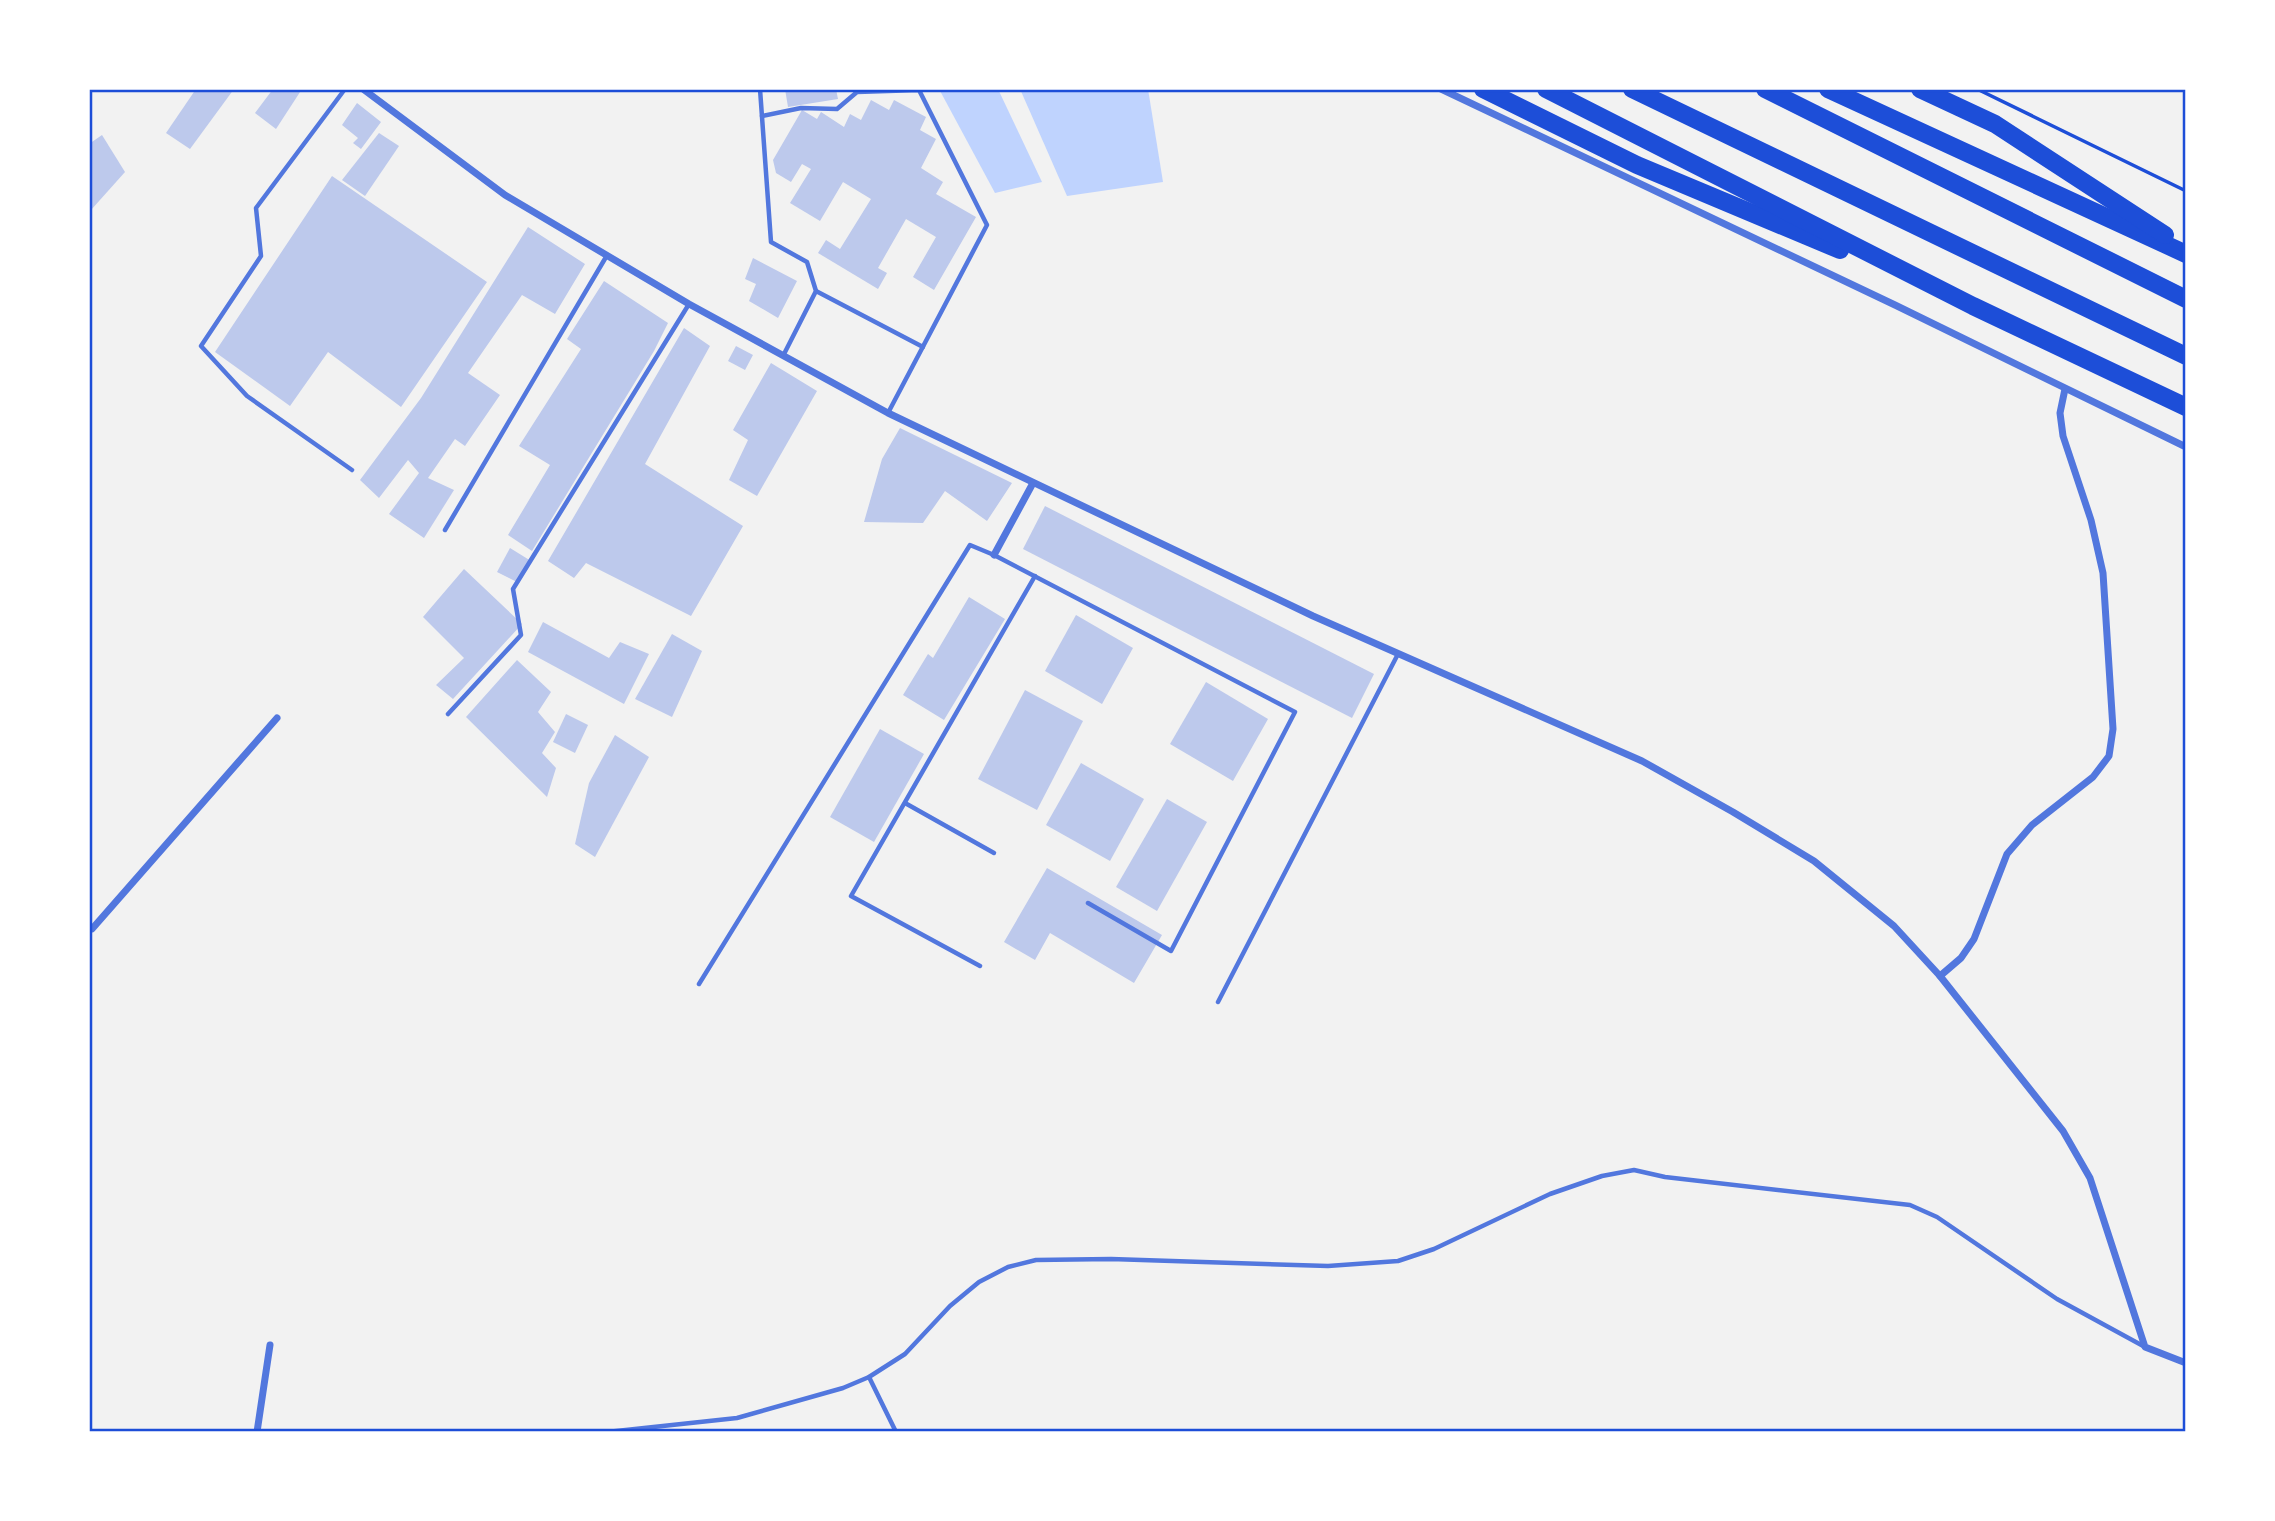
<svg xmlns="http://www.w3.org/2000/svg" width="2275" height="1521" font-family="'Noto Serif',serif">
<style>
.water{fill:#bfd3fe}
.building{fill:#bdc9ec}
.lines{fill:none;stroke-linecap:round;stroke-linejoin:round}
.path{stroke:#1d4ed8;stroke-width:3.5}
.service{stroke:#5277de;stroke-width:4.5}
.minor{stroke:#5277de;stroke-width:7}
.motorway{stroke:#1d4ed8;stroke-width:18}
.neatline{fill:none;stroke:#1d4ed8;stroke-width:2.5}
</style>
<rect width="100%" height="100%" fill="#f2f2f2"/>
<g class="water">
<path d="M939,89H998L1042,182L995,193Z"/>
<path d="M1020,89H1148L1163,182L1067,196Z"/>
</g>
<g class="building">
<path d="M196,89H234L190,149L166,133Z"/>
<path d="M273,89H302L276,129L255,113Z"/>
<path d="M785,89H836L838,99L788,107Z"/>
<path d="M871,100L889,110L894,100L926,117L920,130L936,139L921,168L943,182L936,194L976,217L934,290L913,277L936,237L906,219L878,268L887,273L878,289L818,253L826,240L840,249L871,199L843,182L820,221L790,203L811,169L802,164L791,182L776,173L773,160L802,110L817,119L821,112L844,127L850,114L861,120Z"/>
<path d="M357,103L381,122L361,149L353,143L358,138L342,125Z"/>
<path d="M379,133L399,146L365,196L342,180Z"/>
<path d="M102,135L125,172L91,210L89,144Z"/>
<path d="M332,176L487,282L401,407L328,352L290,406L215,352Z"/>
<path d="M528,227L585,264L555,314L522,295L468,373L500,395L465,446L455,439L428,478L454,490L424,538L389,514L419,473L408,460L379,498L360,480L421,398Z"/>
<path d="M753,258L797,281L778,318L749,301L756,284L745,279Z"/>
<path d="M604,281L668,323L654,351L532,551L508,535L550,465L519,446L581,349L567,339Z"/>
<path d="M684,328L710,346L645,464L743,526L691,616L586,563L574,578L548,561Z"/>
<path d="M736,346L753,355L745,370L728,361Z"/>
<path d="M771,363L817,391L757,496L729,480L748,440L733,430Z"/>
<path d="M900,428L1012,483L987,521L945,491L923,523L864,522L882,459Z"/>
<path d="M1045,506L1374,674L1352,718L1023,549Z"/>
<path d="M510,548L531,561L519,583L497,572Z"/>
<path d="M464,569L522,624L453,699L436,685L464,658L423,617Z"/>
<path d="M969,597L1005,619L944,720L903,695L928,654L933,658Z"/>
<path d="M1076,615L1133,648L1102,704L1045,671Z"/>
<path d="M543,622L609,658L620,642L649,654L624,704L528,652Z"/>
<path d="M672,634L702,651L672,717L635,699Z"/>
<path d="M517,660L551,692L538,712L555,732L542,753L556,768L547,797L466,717Z"/>
<path d="M1206,682L1268,719L1233,781L1170,744Z"/>
<path d="M1025,690L1083,721L1037,810L978,779Z"/>
<path d="M566,714L588,725L575,753L553,742Z"/>
<path d="M880,729L924,754L874,842L830,817Z"/>
<path d="M615,735L649,757L595,857L575,844L589,783Z"/>
<path d="M1081,763L1144,799L1110,861L1046,825Z"/>
<path d="M1167,799L1207,822L1157,911L1116,887Z"/>
<path d="M1047,868L1162,935L1134,983L1050,933L1035,960L1004,942Z"/>
</g>
<g class="lines">
<path class="path" d="M1977,89L2186,191"/>
<g class="service">
<path d="M345,89L256,208L261,256L201,346L247,396L352,470"/>
<path d="M760,89L771,242L807,262L816,291L783,356"/>
<path d="M89,92L92,89"/>
<path d="M762,116L801,108L837,109L857,92L919,90L987,225L888,413"/>
<path d="M816,291L923,347"/>
<path d="M445,530L606,257"/>
<path d="M448,714L521,635L513,589L689,304"/>
<path d="M905,803L994,853"/>
<path d="M980,966L851,896L1035,576"/>
<path d="M699,984L970,545L994,555L1295,712L1171,951L1088,903"/>
<path d="M1218,1002L1398,654"/>
<path d="M869,1377L896,1432"/>
<path d="M607,1432L737,1418L843,1388L869,1377L905,1354L950,1306L979,1282L1008,1267L1036,1260L1111,1259L1328,1266L1398,1261L1434,1249L1550,1194L1602,1176L1634,1170L1665,1177L1910,1205L1937,1217L2057,1299L2145,1347"/>
</g>
<g class="minor">
<path d="M363,89L505,195L689,304L888,413L1313,616L1642,761L1733,812L1814,861L1894,926L1940,976L2063,1131L2090,1178L2145,1347L2186,1363"/>
<path d="M1441,89L1895,305L2186,447"/>
<path d="M994,555L1033,483"/>
<path d="M89,928L92,929L277,718"/>
<path d="M1940,976L1961,958L1974,939L2007,854L2032,825L2093,777L2109,756L2113,729L2103,573L2091,520L2063,436L2060,413L2065,389"/>
<path d="M257,1432L270,1345"/>
</g>
<g class="motorway">
<path d="M1483,89L1637,165L1840,250"/>
<path d="M1546,89L1973,306L2186,407"/>
<path d="M1632,89L2186,356"/>
<path d="M1765,89L2186,299"/>
<path d="M1828,89L2186,254"/>
<path d="M1920,89L1995,124L2165,235"/>
</g>
</g>
<rect width="2275" height="1521" fill="none" stroke="#ffffff" stroke-width="182"/>
<rect x="91" y="91" width="2093" height="1339" class="neatline"/>
</svg>
